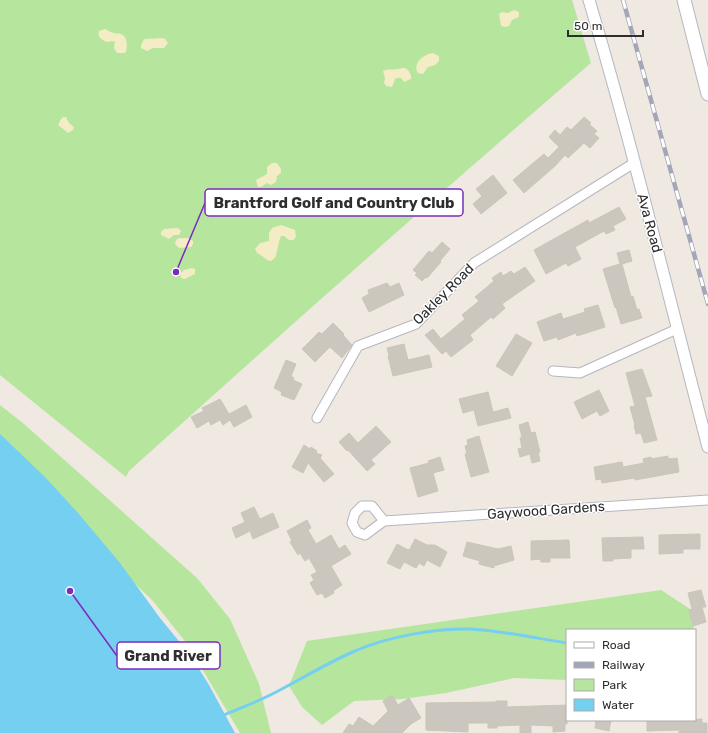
<svg xmlns="http://www.w3.org/2000/svg" width="708" height="733" font-family="Rubik,sans-serif">
<style>
.green{fill:#b6e59e}
.sand{fill:#f3ecc5}
.water{fill:#75cff0}
.lines{fill:none;stroke-linecap:round;stroke-linejoin:round}
.stream{stroke:#75cff0;stroke-width:3}
.building{fill:#cbc7bf;stroke:#cbc5ba}
.minor-casing{stroke:#b4b7c1;stroke-width:11}
.tertiary-casing{stroke:#b4b7c1;stroke-width:13}
.secondary-casing{stroke:#b4b7c1;stroke-width:15}
.minor{stroke:#fff;stroke-width:9}
.tertiary{stroke:#fff;stroke-width:11}
.secondary{stroke:#fff;stroke-width:13}
.rail-casing{stroke:#a3a6b8;stroke-width:4.5}
.rail{stroke:#fff;stroke-width:3;stroke-dasharray:9;stroke-linecap:butt}
.labels{text-anchor:middle;stroke-width:3;stroke-linejoin:round;paint-order:stroke}
.street-label{font-size:14px;fill:#2e2e2e;stroke:#fff}
.leader{fill:none;stroke:#7b2cbf;stroke-width:1.5}
.callout-dot{fill:#7b2cbf;stroke:#fff;stroke-width:1.5}
.callout{fill:#fff;stroke:#7b2cbf;stroke-width:1.5}
.callout-label{font-size:15px;text-anchor:middle;font-weight:bold;fill:#2e2e2e}
</style>
<rect width="100%" height="100%" fill="#efe9e1"/>
<g class="green">
<path d="M0,0H572L591,63C435,197 281,334 129,471L126,477L0,375Z"/>
<path d="M0,405L24,424L197,578L230,619L259,684L271,733H240L188,645L153,601L37,489L0,443Z"/>
<path d="M661,590L690,609L694,630H567V680L514,678L446,693L402,699L354,701L322,725L302,707L289,686L307,641Z"/>
</g>
<g class="sand">
<path d="M514,10L519,12V17L512,20L509,26L505,27L501,26L499,14L502,12L508,13Z"/>
<path d="M105,29C108,30 111,33 114,33C120,35 115,32 121,34C127,36 128,46 126,52L124,53H117L114,48L115,42L112,41L107,42C102,40 97,37 99,31Z"/>
<path d="M163,38L165,39L168,43L164,48H153L147,51L141,48V45L144,39Z"/>
<path d="M433,53L439,56V61L435,65L428,67L423,74L418,73C412,63 424,54 433,53Z"/>
<path d="M402,68C407,67 410,72 411,76V79L404,82L401,78H397L395,79L392,87L386,86L384,83L385,78L383,71C388,68 394,71 402,68Z"/>
<path d="M63,117H66L69,123L74,127L73,130L68,133L58,125L61,119Z"/>
<path d="M272,163H277L281,169V173L277,176L276,182L271,185L267,183L261,187H258L256,180L267,174V167Z"/>
<path d="M281,225L295,230L296,237L293,240H289L284,236H281C278,243 278,251 275,258L271,261L267,260L262,256L257,253L255,249L260,243L269,241V233L272,228Z"/>
<path d="M178,228L181,231L179,235H174L169,239L161,235V232L164,229Z"/>
<path d="M179,238H188L193,241V244L191,247L179,248L175,244L176,240Z"/>
<path d="M192,268L195,269V274L185,279L181,278L180,274L184,270Z"/>
</g>
<path class="water" d="M0,434L45,477L78,513L120,563L160,618L191,656L209,685L235,733H0Z"/>
<g class="lines">
<path class="stream" d="M224,715C243,707 262,700 280,690C305,677 329,662 355,651C386,637 436,628 471,629C503,631 535,638 567,643"/>
</g>
<g class="building">
<path d="M584,117L591,123L589,124L597,131L594,134L599,138L590,148L584,143L568,158L565,155L555,166L524,193L513,180L544,154L548,158L559,147L549,137L555,130L560,135L567,127L571,130Z"/>
<path d="M493,175L507,193L481,214L473,204L482,196L476,189Z"/>
<path d="M619,207L626,219L613,226L615,230L606,234L604,231L575,247L581,259L568,266L566,263L546,274L534,250L588,220L589,223Z"/>
<path d="M442,242L450,249L440,261L441,262L427,278L426,277L422,281L415,275L417,273L413,270L429,251L432,253Z"/>
<path d="M629,250L632,261L622,264L631,297L633,296L637,310L639,309L642,318L621,324L616,307L615,308L603,269L620,264L617,253Z"/>
<path d="M525,267L535,281L502,304L505,308L493,319L491,317L470,335L473,340L451,357L446,351L442,354L425,335L433,329L441,339L465,319L462,315L479,301L475,297L494,281L492,278L501,272L503,276L511,271L514,274Z"/>
<path d="M387,283L390,287L399,283L404,295L369,312L362,298L369,294L368,290Z"/>
<path d="M598,305L605,327L577,336L576,333L558,340L557,337L544,341L537,322L561,313L563,319L585,312L584,309Z"/>
<path d="M333,323L344,334L343,335L352,345L342,358L330,347L315,362L302,349L319,332L322,334Z"/>
<path d="M516,334L532,343L512,376L496,366Z"/>
<path d="M404,344L408,360L429,355L432,367L393,376L388,356L389,355L387,348Z"/>
<path d="M286,360L296,364L291,376L294,378L293,380L302,384L294,400L281,395L282,392L274,388Z"/>
<path d="M642,369L652,396L645,397L657,440L644,443L641,433L636,434L634,425H635L630,407L635,406L626,373Z"/>
<path d="M599,390L609,411L600,416L597,411L582,419L574,402Z"/>
<path d="M488,392L493,412L508,408L511,418L478,426L474,410L463,413L459,399Z"/>
<path d="M220,399L229,414L246,405L252,417L234,427L230,420L223,425L220,420L211,425L209,421L197,428L191,417L204,411L202,408Z"/>
<path d="M528,422L531,433L535,432L540,452H538L540,461L532,463L530,454L520,457L518,449L522,448L520,438L522,437L519,425Z"/>
<path d="M376,426L391,442L371,460L375,464L367,471L348,450L347,451L339,442L349,433L358,443Z"/>
<path d="M479,436L489,472L471,477L465,454H467L465,446L468,445L467,440Z"/>
<path d="M304,445L310,449L311,447L317,451L316,453L322,455L320,458L334,474L324,482L308,463L303,473L292,467Z"/>
<path d="M668,456V459L677,458L679,472L635,480V478L602,483L601,479L596,480L594,467L622,462L623,467L644,463L643,459L651,457V459Z"/>
<path d="M440,457L444,470L433,473L438,491L418,497L410,468L429,463L428,461Z"/>
<path d="M254,507L260,519L273,513L279,527L253,539L250,531L236,538L232,528L245,522L241,513Z"/>
<path d="M307,520L311,528L308,530L316,544L331,535L339,549L345,545L351,554L331,566L342,585L333,591L334,593L325,598L322,593L317,595L310,583L314,580L311,575L317,572L309,558L305,561L300,553L298,555L290,542L292,541L287,531Z"/>
<path d="M700,534V549H683V553L659,554V535Z"/>
<path d="M643,537L644,549H631V558L613,559V561H603L602,538Z"/>
<path d="M415,539L427,545H435L447,552L440,567L427,560L424,566L419,563L416,568L404,562L400,569L387,563L397,544L408,550L410,549Z"/>
<path d="M569,540L570,558H550V562H541L540,559L531,560V541Z"/>
<path d="M467,542L498,549L511,546L514,560L494,566V568L479,564L480,561L463,556Z"/>
<path d="M701,590L706,607H702L706,622L693,626L689,610L692,609L688,593Z"/>
<path d="M392,695L398,705L409,698L421,718L411,724L402,733H343L349,724L353,726L359,717L373,726L388,711L383,701Z"/>
<path d="M496,701H507V707L567,705V724H565V731L553,732V726L531,725V733H520V725L497,726V728H488V723H468V732L426,730V703L496,702Z"/>
<path d="M702,719V723H707V733H679V730L647,731V720L674,721Z"/>
<path d="M596,720H611L609,731L595,728Z"/>
</g>
<g class="lines">
<g class="minor-casing">
<g id="minor">
<path d="M553,371L580,373L677,329"/>
<path d="M317,418L358,346L416,324L474,263L634,163"/>
<path d="M384,521L372,506H362L355,513L352,523L357,532L365,535L384,521L708,500"/>
</g>
</g>
<g class="tertiary-casing">
<path id="tertiary" d="M589,0C633,148 669,298 708,447"/>
</g>
<g class="secondary-casing">
<path id="secondary" d="M684,0L708,94"/>
</g>
<use href="#minor" class="minor"/>
<use href="#tertiary" class="tertiary"/>
<use href="#secondary" class="secondary"/>
<g class="rail-casing">
<path id="rail" d="M623,0L708,304"/>
</g>
<use href="#rail" class="rail"/>
</g>
<g class="labels">
<g class="street-label">
<text transform="translate(650 223) rotate(75)" y="5">Ava Road</text>
<text transform="translate(443 294) rotate(-45)" y="5">Oakley Road</text>
<text transform="translate(546 510) rotate(-4)" y="5">Gaywood Gardens</text>
</g>
</g>
<path class="leader" d="M176 272L205 203M70 591L117 656"/>
<g class="callout-dot">
<circle cx="176" cy="272" r="4"/>
<circle cx="70" cy="591" r="4"/>
</g>
<g class="callout">
<rect x="205" y="189" width="258" height="27" rx="4"/>
<rect x="117" y="642" width="103" height="27" rx="4"/>
</g>
<g class="callout-label">
<text x="334" y="208">Brantford Golf and Country Club</text>
<text x="168" y="661">Grand River</text>
</g>
<rect x="566" y="629" width="130" height="92" fill="#ffffff" stroke="#ababab"/>
<rect x="574" y="642" width="20" height="6" fill="#ffffff" stroke="#ababab"/>
<text x="602" y="649" font-size="12" fill="#2e2e2e">Road</text>
<rect x="574" y="662" width="20" height="6" fill="#a3a6b8" stroke="#ababab"/>
<text x="602" y="669" font-size="12" fill="#2e2e2e">Railway</text>
<rect x="574" y="679" width="20" height="12" fill="#b6e59e" stroke="#ababab"/>
<text x="602" y="689" font-size="12" fill="#2e2e2e">Park</text>
<rect x="574" y="699" width="20" height="12" fill="#75cff0" stroke="#ababab"/>
<text x="602" y="709" font-size="12" fill="#2e2e2e">Water</text>
<path d="M568 30v6h75v-6" fill="none" stroke="#2e2e2e" stroke-width="2"/>
<text x="574" y="30" font-size="12" fill="#2e2e2e" stroke="#ffffff" stroke-width="3" paint-order="stroke">50 m</text>
</svg>
